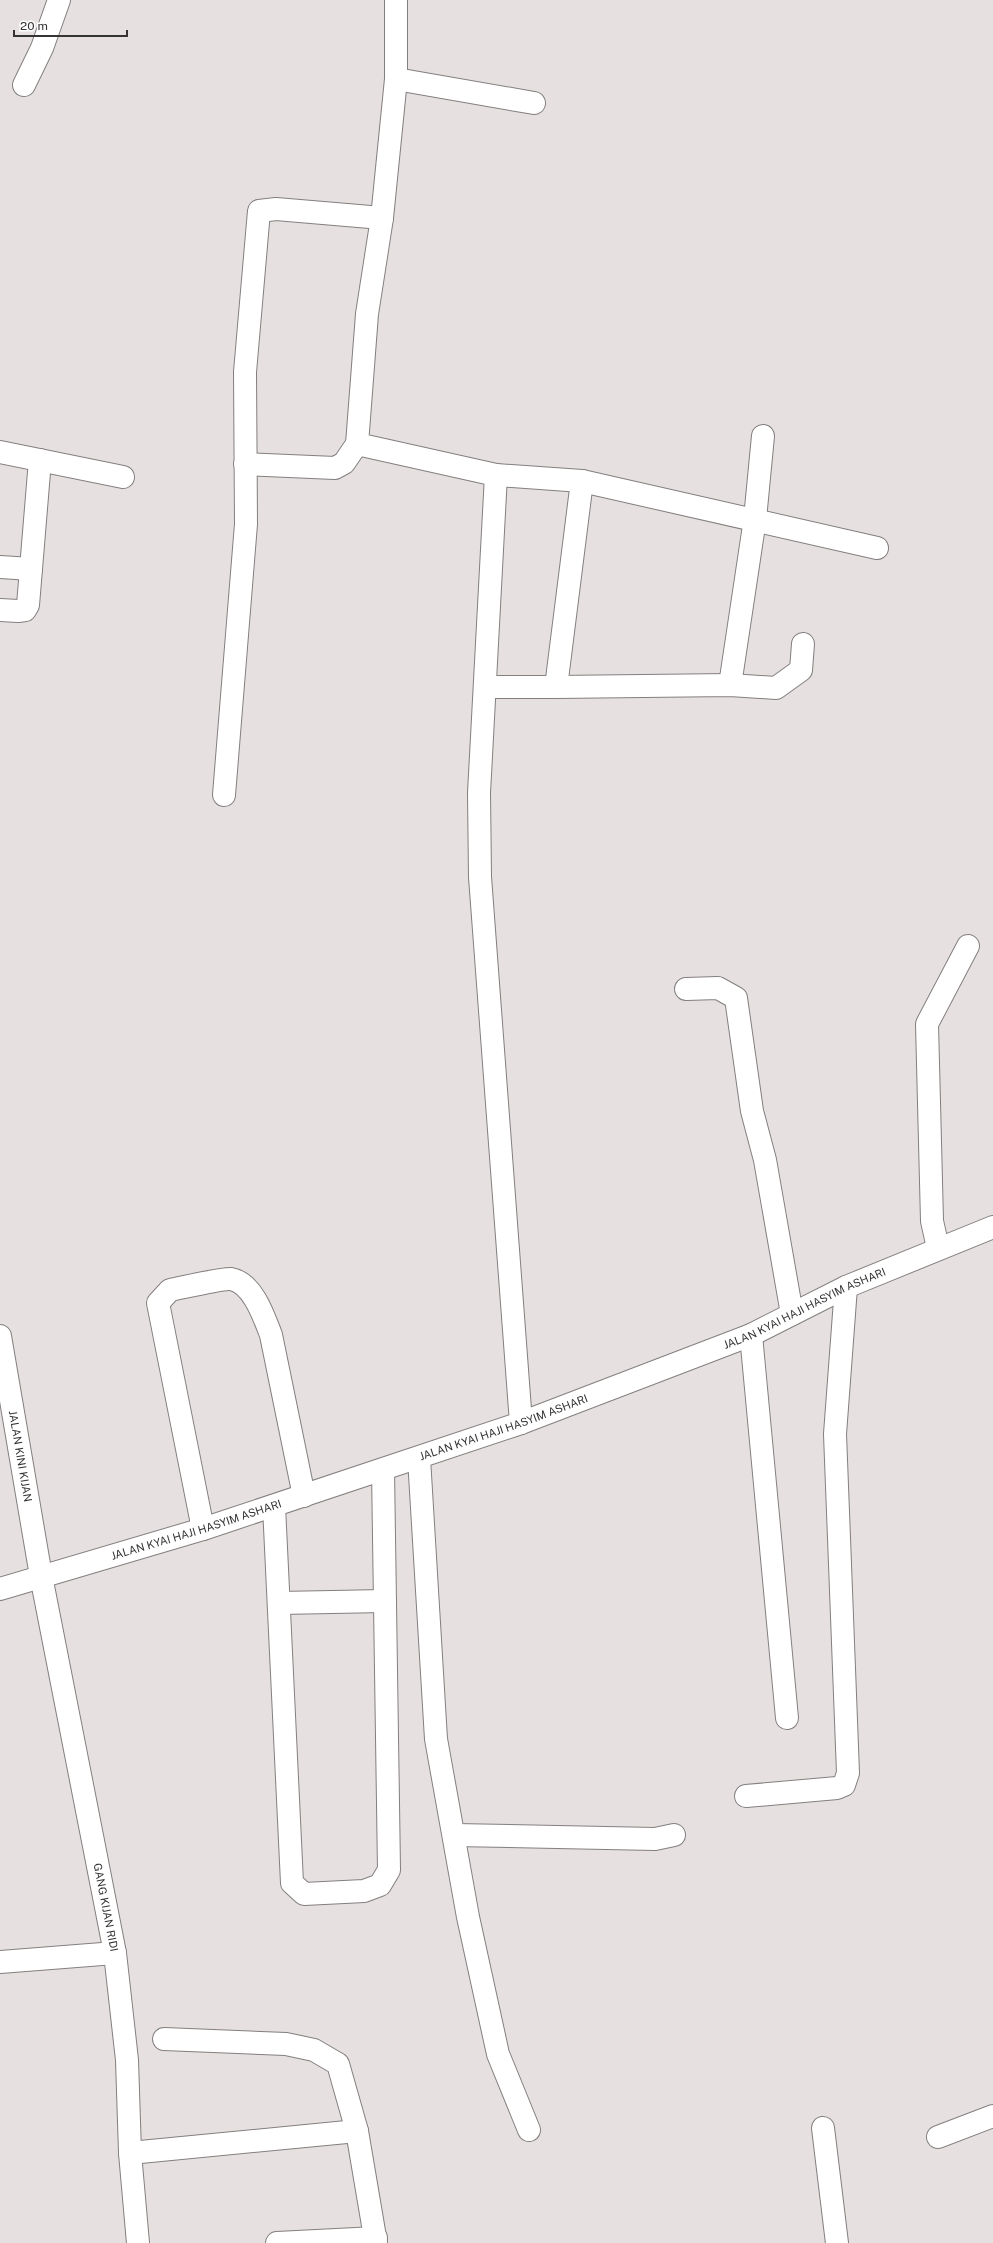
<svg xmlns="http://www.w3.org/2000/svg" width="993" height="2243" font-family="'Public Sans',sans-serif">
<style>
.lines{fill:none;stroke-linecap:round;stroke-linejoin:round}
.lane-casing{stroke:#847f7f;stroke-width:24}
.street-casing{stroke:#847f7f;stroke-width:24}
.primary-casing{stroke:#847f7f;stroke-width:24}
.lane{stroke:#fff;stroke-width:22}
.street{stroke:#fff;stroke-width:22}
.primary{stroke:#fff;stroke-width:22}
.labels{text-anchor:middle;stroke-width:3.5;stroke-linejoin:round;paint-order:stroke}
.street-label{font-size:11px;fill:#353333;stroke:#fff}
</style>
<rect width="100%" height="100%" fill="#e6e0e0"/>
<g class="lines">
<g class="lane-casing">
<g id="lane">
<path d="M686,989L718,988L736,998L752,1111L765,1160L792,1314"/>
<path d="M751,1335L787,1718"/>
<path d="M419,1458L436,1739L468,1917L498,2054L529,2130"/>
<path d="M274,1506L292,1883L304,1894L364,1891L380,1885L389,1870L383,1470"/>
<path d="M203,1529L158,1303L170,1290C181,1288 223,1278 231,1279C253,1283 264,1317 271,1335L304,1496"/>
<path d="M279,1603L385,1601"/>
<path d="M746,1796L837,1788L844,1785L848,1773L835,1434L846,1287"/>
<path d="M454,1835L655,1839L674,1835"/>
<path d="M164,2039L286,2044L314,2050L338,2064L357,2131L376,2243"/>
<path d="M938,2137L993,2116"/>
<path d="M130,2153L357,2131"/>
<path d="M277,2243L376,2238"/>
</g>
</g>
<g class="street-casing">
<g id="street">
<path d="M396,0V79L382,218L367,314L357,444L496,475L479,793L480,877L521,1423"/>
<path d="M396,79L534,103"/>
<path d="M24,85L42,48L59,0"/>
<path d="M0,452L123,477"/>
<path d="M245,464L335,468L344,463L357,444"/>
<path d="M496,475L582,481L877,548"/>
<path d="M0,567L31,569"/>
<path d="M0,610L18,611L25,610L28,605L40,460"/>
<path d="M730,685L755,519L763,436"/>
<path d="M485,687H556L582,481"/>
<path d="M556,687L730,685L776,688L801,670L803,644"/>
<path d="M224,795L246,524L245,372L259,211L276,209L382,218"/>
<path d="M938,1248L932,1221L927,1024L968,946"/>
<path id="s1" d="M0,1336L41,1576L115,1953L127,2060L130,2153L138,2243"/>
<path d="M0,1962L115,1953"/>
<path d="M823,2128L837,2243"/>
</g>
</g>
<g class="primary-casing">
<g id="primary">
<path id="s2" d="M0,1589L203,1529L521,1423L751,1335L846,1287L993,1227"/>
</g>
</g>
<use href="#lane" class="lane"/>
<use href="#street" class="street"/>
<use href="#primary" class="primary"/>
</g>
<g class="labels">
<g class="street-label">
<text dy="4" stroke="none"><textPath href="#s2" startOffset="853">JALAN KYAI HAJI HASYIM ASHARI</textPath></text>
<text dy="4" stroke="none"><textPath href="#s2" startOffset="529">JALAN KYAI HAJI HASYIM ASHARI</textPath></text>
<text dy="4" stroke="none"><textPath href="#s1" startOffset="122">JALAN KINI KIJAN</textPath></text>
<text dy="4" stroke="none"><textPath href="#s2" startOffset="205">JALAN KYAI HAJI HASYIM ASHARI</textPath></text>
<text dy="4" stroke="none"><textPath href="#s1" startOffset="581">GANG KIJAN RIDI</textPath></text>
</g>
</g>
<path d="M14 30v6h113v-6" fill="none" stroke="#353333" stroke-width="2"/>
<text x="20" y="30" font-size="12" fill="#353333" stroke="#ffffff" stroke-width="3" paint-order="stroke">20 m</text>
</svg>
